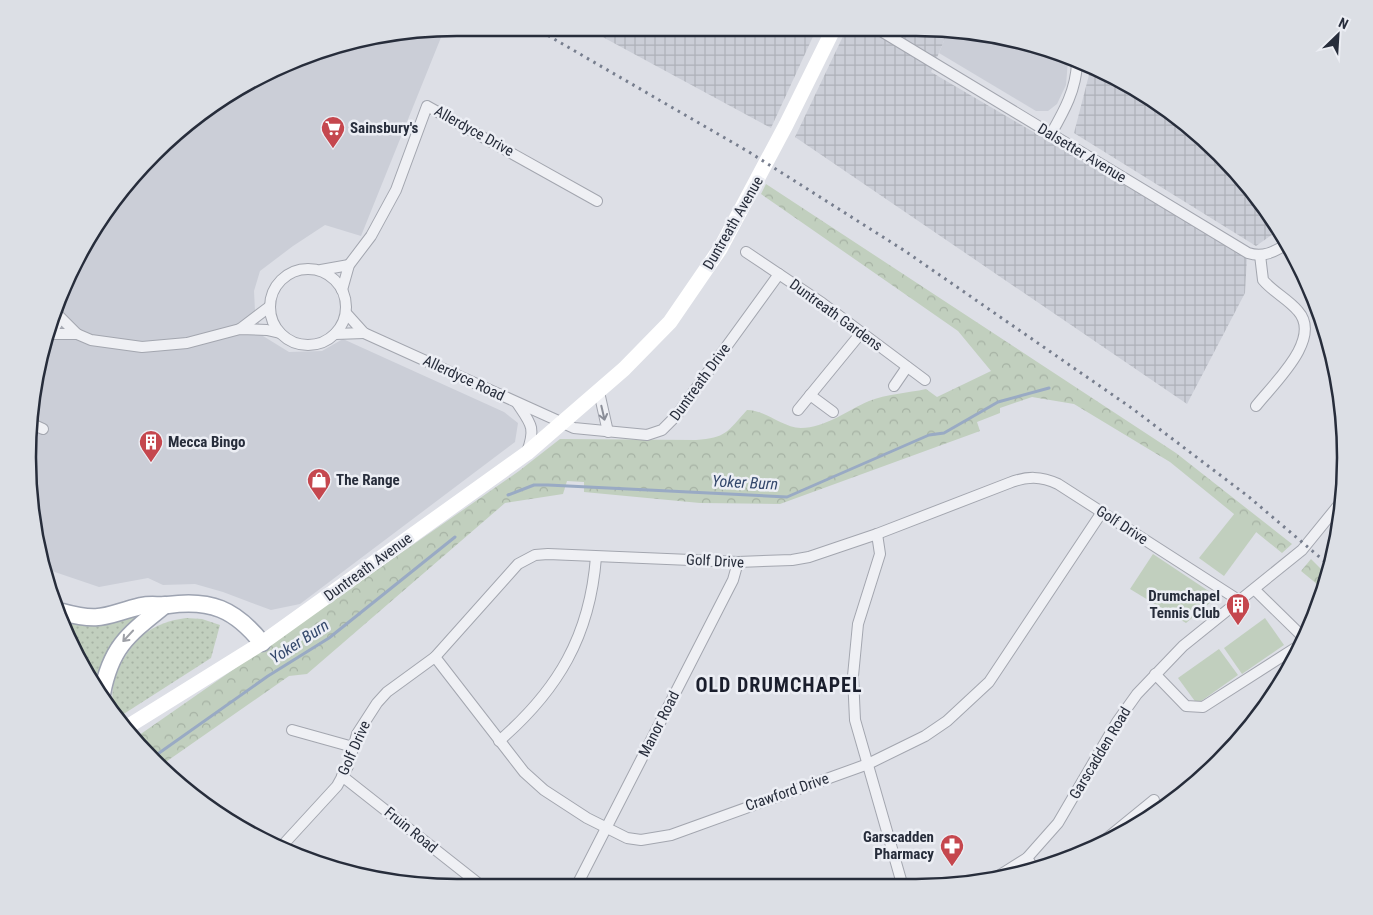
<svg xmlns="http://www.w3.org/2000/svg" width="1373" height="915" font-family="'Roboto Condensed',sans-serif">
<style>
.built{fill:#cbced7}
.industrial{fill:url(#industrial-grid)}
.green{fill:url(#green-dots)}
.forest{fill:url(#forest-crowns)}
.pitch{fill:#c1cfbe}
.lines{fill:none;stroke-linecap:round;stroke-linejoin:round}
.stream{stroke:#99aac4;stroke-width:3}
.street-casing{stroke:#a3a6af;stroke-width:12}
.primary-casing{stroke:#9da3b1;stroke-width:19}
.street{stroke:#eff0f4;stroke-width:10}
.secondary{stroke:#fff;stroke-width:15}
.primary{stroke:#fff;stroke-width:16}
.rail{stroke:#777e8e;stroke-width:3;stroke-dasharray:2.5 5;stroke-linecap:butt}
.oneway{stroke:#8b8e98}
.oneway2{stroke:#9ea0a7}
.labels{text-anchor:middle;stroke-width:5;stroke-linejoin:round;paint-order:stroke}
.poi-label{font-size:15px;font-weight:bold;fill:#272d3b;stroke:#eceef4;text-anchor:start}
.street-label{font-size:15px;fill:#272d3b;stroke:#eceef4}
.water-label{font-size:16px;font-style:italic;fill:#34486c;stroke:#eceef4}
.district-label{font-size:20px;font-weight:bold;letter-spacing:1px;fill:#1a1e2c;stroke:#eceef4}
.rim{fill:none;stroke:#272d3b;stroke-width:2.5}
</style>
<defs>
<pattern id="industrial-grid" width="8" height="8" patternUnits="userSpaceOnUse" patternTransform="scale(1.25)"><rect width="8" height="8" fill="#cbced7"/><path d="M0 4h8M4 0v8" fill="none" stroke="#aeb1b9"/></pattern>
<pattern id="green-dots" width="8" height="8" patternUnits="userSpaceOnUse" patternTransform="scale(1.25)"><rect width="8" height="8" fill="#c1cfbe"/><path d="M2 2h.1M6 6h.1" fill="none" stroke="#a6b2a4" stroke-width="1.8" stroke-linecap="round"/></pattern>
<pattern id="forest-crowns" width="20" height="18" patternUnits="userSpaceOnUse" patternTransform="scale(1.25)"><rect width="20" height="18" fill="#c1cfbe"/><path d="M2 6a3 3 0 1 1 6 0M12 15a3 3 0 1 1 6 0" fill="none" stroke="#a6b2a4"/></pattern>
</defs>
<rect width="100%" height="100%" fill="#dddfe6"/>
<g class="built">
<path d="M444,30L361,236L325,225L293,246L260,271L254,291L255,311L263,336L289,352L322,351L343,339L504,412L518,423L515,442L300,604L271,610L223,592L195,584L163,585L148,578L99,587L46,569L36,542L28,429L60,293L117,196L218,100L320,50Z"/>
<path d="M948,31H972L1068,60L1066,85L1057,104L1048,111H1036L939,53Z"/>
</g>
<g class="industrial">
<path d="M586,28L816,30L771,128Z"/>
<path d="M846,30L948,31L931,72L1247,257L1245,293L1187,404L795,137Z"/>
<path d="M1091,67L1105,72L1219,153L1273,218L1279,230L1256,246L1074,133Z"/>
</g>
<g class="green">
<path d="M151,609L97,688L85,672L66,621L92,625Z"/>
<path d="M186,618L202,619L220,625L211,658L119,717C101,693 123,652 143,635C155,625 171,620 186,618Z"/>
</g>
<g class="forest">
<path d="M766,184L1176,453L1292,544L1282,553L1170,462L1074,404L1032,397L1000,408V413L977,422L980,431L780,504L700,503L584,492V482L567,481L563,494L505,503L307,674L289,676L160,766L135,738L519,471L560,439L696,440C726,438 727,432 747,410C766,410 781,427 801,428C825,428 848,410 869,401C886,394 908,393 926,389L937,397L991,371L958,331L761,194Z"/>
<path d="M1311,559L1327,575L1323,589L1301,571Z"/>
</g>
<g class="pitch">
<path d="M1235,513L1257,531L1224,576L1199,558Z"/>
<path d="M1153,554L1213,594L1211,602L1186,623L1130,589Z"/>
<path d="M1265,618L1284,645L1242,674L1224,648Z"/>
<path d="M1219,649L1238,675L1197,704L1178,678Z"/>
</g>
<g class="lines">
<g class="stream">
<path d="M508,495L534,485H548L787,497L929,435L944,433L998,402L1049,388"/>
<path d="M152,758L268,676L329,638L455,537"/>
</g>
<g class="street-casing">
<g id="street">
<path d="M881,31L1248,253C1263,258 1274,252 1287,244"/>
<path d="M1051,134C1064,111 1076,90 1077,63"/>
<path d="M746,252L822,303L925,380"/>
<circle cx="308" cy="307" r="38"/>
<path d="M321,270L349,265"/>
<path d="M342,290L349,265L371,236L396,190L427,106L597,201"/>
<path d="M346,313L364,333L574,428L647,435L662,430L676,416L779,274"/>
<path d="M59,316L77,334"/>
<path d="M240,329L269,307"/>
<path d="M51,334H77L91,340L142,347L187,343L240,329L267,330L280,333"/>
<path d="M335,334L364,333"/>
<path d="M50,335L58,322L57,308"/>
<path d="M894,386L907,367"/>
<path d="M599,392L608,432"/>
<path d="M810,395L833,412"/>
<path d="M517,403C531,424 536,427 527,452"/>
<path d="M1256,406C1273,384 1323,339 1298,311C1288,299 1273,292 1263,280L1260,255"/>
<path d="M798,410L861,333"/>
<path d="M30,423L43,429"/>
<path d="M877,534L880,554L858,624L853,676L855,720L903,887"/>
<path d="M1255,590L1304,638"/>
<path d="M435,657L524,772L544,790L587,818L627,838L641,840L671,835L868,764L925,736L947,721L989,682L1102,512"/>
<path d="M1155,674L1186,706L1203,707L1300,645"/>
<path d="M292,730L353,747"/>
<path d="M499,741C558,690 590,636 596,557"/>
<path d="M342,776L479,884"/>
<path d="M1100,844L1154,800"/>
<path d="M281,847L337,786L348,766L357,734L377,703L387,692L435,657L518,564L535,555L548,554L738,562L792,560L809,557L877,534L1009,483C1027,476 1041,476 1058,484L1240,601"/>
<path d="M1027,858L1034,869"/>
<path d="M992,880L1027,858L1058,823L1117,722L1137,694L1183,646L1302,550L1341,502"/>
<path d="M577,885L733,580L738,562"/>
</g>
</g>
<g class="primary-casing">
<g id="primary">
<path d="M62,612C102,623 105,615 141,606C151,604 159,606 168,605C210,599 235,609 262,643"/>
<path d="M102,694C111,646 129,634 165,605"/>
</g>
</g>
<use href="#street" class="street"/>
<path class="secondary" d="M127,727L262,643L527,453L624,369L670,322L720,249L786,125L833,30"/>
<use href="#primary" class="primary"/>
<path class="rail" d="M535,28L749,152L905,251L1133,409L1249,497L1330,566"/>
</g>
<defs><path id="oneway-shaft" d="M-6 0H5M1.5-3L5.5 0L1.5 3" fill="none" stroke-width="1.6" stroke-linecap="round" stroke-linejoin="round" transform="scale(1.25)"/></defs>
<use class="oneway" href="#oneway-shaft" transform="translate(603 413) rotate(77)"/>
<use class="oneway2" href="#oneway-shaft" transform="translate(128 636) rotate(133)"/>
<defs>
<g id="supermarket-pin" transform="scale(1.25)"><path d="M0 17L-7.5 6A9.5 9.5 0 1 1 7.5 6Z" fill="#c5474e" stroke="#eceef4"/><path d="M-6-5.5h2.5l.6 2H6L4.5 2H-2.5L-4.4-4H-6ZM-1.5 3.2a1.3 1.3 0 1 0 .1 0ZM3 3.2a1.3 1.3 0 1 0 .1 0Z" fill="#fff"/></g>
<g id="building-pin" transform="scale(1.25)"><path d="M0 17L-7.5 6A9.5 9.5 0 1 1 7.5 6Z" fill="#c5474e" stroke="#eceef4"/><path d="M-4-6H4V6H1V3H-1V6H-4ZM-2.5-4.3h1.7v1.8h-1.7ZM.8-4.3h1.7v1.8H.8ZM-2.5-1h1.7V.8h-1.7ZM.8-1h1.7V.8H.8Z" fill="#fff"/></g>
<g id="shop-pin" transform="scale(1.25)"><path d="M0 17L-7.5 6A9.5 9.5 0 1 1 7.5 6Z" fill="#c5474e" stroke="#eceef4"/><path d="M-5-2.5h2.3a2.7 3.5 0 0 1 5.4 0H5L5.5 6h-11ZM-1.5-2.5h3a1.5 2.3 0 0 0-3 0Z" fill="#fff"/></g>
<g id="pharmacy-pin" transform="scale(1.25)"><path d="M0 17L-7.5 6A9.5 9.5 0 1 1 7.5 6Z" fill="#c5474e" stroke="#eceef4"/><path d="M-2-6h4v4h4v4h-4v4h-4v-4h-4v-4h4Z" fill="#fff"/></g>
</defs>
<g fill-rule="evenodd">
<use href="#supermarket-pin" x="333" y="128"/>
<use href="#building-pin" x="151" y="442"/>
<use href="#shop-pin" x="319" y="480"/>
<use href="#building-pin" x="1238" y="605"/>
<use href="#pharmacy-pin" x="952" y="846"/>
</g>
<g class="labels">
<g class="poi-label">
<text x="350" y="133">Sainsbury's</text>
<text x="168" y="447">Mecca Bingo</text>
<text x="336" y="485">The Range</text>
<text x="1220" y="601" text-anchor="end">Drumchapel<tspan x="1220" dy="17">Tennis Club</tspan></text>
<text x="934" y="842" text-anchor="end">Garscadden<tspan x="934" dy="17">Pharmacy</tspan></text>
</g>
<g class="street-label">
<text transform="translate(474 131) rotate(29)" y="5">Allerdyce Drive</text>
<text transform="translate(1082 153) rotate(31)" y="5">Dalsetter Avenue</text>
<text transform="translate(733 223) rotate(-60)" y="5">Duntreath Avenue</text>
<text transform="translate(836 315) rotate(36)" y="5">Duntreath Gardens</text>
<text transform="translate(464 378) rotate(25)" y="5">Allerdyce Road</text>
<text transform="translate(700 382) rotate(-54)" y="5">Duntreath Drive</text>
<text transform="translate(1122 525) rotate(33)" y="5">Golf Drive</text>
<text transform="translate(715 561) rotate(3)" y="5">Golf Drive</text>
<text transform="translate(368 567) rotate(-36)" y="5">Duntreath Avenue</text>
<text transform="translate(659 724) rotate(-63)" y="5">Manor Road</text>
<text transform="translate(354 748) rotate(-66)" y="5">Golf Drive</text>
<text transform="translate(1100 753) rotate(-59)" y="5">Garscadden Road</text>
<text transform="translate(787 792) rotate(-19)" y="5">Crawford Drive</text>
<text transform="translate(411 830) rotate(39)" y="5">Fruin Road</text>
</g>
<g class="water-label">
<text transform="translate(745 482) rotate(3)" y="6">Yoker Burn</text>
<text transform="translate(299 641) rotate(-33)" y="6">Yoker Burn</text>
</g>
<g class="district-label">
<text x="779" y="692">OLD DRUMCHAPEL</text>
</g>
</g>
<path d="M0 0H1373V915H0ZM457 36H916A421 421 0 0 1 1337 457V458A421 421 0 0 1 916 879H457A421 421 0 0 1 36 458V457A421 421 0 0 1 457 36Z" fill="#dcdfe5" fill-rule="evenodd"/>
<path class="rim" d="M457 36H916A421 421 0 0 1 1337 457V458A421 421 0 0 1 916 879H457A421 421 0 0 1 36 458V457A421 421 0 0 1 457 36Z"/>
<g transform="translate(1338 35) rotate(25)" stroke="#eceef4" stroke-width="4" paint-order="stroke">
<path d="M0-4L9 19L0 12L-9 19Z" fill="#272d3b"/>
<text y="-8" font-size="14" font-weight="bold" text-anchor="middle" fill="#272d3b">N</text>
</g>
</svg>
